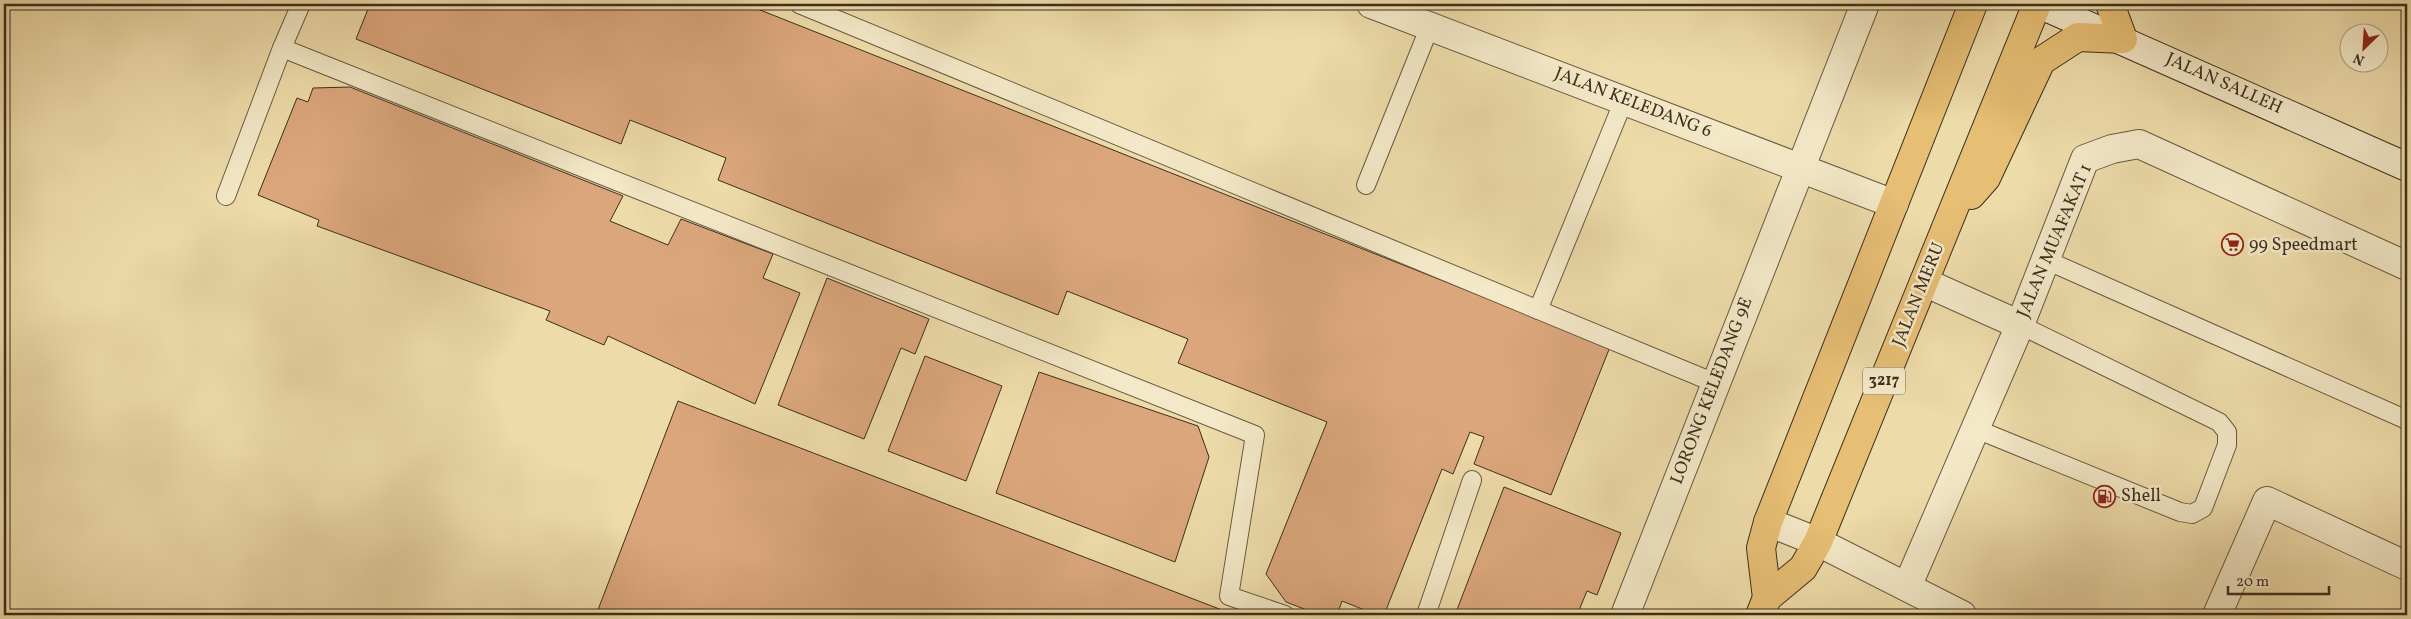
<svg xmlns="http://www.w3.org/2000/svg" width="2411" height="619" font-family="Vollkorn,serif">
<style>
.building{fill:#dba67c;stroke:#3c2f1e}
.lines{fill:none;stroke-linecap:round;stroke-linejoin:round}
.lane-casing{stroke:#685a41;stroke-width:20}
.street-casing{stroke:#685a41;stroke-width:30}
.secondary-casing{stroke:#3c2f1e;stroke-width:30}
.primary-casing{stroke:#3c2f1e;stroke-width:30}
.lane{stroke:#f3e8c7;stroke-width:18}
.street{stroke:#f3e8c7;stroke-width:28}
.secondary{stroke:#f3e8c7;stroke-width:28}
.primary{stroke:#e6be74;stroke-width:28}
.labels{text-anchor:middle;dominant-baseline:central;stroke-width:5;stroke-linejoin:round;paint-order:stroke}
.shield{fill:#f3e8c7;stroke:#736651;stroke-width:1}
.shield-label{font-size:16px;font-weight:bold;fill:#3c2f1e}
.street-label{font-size:18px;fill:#3c2f1e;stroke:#f3e8c7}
.poi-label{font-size:18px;fill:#3c2f1e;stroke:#f3e8c7;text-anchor:start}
</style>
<rect width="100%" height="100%" fill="#eddba9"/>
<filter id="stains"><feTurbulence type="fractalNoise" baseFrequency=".004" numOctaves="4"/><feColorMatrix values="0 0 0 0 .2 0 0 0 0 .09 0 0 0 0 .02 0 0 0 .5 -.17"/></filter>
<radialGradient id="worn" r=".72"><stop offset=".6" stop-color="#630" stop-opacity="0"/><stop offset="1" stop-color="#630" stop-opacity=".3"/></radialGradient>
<g class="building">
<path d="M370,4H745L1610,347L1551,495L1474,464L1484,437L1470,432L1453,474L1442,469L1384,615H1377L1342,601L1337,615H1320L1286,602L1266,574L1327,422L1178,363L1188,339L1067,291L1058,315L718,180L726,158L630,120L621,144L356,39Z"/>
<path d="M350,87L623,196L610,221L668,245L681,219L773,254L763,278L800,293L755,404L608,336L604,345L546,320L550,311L317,226L319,220L258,195L297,98L308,102L313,88Z"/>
<path d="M827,278L929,319L915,354L901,348L864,439L778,405Z"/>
<path d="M925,356L1002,386L966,481L888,451Z"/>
<path d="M1039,372L1198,426L1209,457L1175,562L996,493Z"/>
<path d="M678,401L1235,615H596Z"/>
<path d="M1504,487L1621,533L1597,595L1587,591L1577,615H1455Z"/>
</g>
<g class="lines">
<defs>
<g id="lane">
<path d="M301,4L282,48L1255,435L1229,596L1285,615"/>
<path d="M799,4L1715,383"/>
<path d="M1366,185L1430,26"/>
<path d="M226,196L282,48"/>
<path d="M2046,260L2407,420"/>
<path d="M1538,310L1624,100"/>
<path d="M1976,429L2180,512L2192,514L2203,508L2227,445V432L2219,422L2020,325"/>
<path d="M1426,615L1472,480"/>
</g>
<g id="street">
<path d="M1371,4L1894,204"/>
<path d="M1924,282L2020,325"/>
<path d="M1768,522L1818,542L1962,615"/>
<path d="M1907,587L2020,325L2085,159L2112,149L2139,144L2407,266"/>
<path d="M1625,615L1865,4"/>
<path d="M2217,615L2267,501L2407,566"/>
</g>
<path id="secondary" d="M2039,4L2407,167"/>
<g id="primary">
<path d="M1971,195L1986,178L2041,61L2078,37L2123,39L2110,4"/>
<path d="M1767,598L1761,548L1768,522L1973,4"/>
<path d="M1760,615L1767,598L1803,568L1818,542L2037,4"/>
</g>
</defs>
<use href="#lane" class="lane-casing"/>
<use href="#street" class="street-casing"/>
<use href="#secondary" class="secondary-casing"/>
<use href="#primary" class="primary-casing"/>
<use href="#lane" class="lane"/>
<use href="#street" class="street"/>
<use href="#secondary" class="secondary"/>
<use href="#primary" class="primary"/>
</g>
<defs>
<symbol id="supermarket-ring" viewBox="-11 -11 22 22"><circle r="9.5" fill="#f3e8c7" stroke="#8f2418" stroke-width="1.5"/><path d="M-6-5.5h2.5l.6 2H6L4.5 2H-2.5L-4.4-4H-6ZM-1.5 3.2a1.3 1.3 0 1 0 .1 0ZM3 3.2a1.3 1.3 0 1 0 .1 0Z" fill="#8f2418"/></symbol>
<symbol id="fuel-ring" viewBox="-11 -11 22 22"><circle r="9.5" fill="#f3e8c7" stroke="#8f2418" stroke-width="1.5"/><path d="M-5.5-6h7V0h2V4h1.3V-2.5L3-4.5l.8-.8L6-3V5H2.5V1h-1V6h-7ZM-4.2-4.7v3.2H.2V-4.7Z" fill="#8f2418"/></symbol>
</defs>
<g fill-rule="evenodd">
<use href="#supermarket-ring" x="2220" y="232" width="25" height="25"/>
<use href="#fuel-ring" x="2092" y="484" width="25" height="25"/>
</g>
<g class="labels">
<rect class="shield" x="1863" y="367.5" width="42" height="27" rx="4"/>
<g class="shield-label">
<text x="1884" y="381">3217</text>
</g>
<g class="street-label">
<text transform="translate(2224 84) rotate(24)">JALAN SALLEH</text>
<text transform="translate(1633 103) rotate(21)">JALAN KELEDANG 6</text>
<text transform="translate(2055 241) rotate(-67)">JALAN MUAFAKAT 1</text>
<text transform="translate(1919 295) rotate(-68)">JALAN MERU</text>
<text transform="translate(1712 391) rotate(-69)">LORONG KELEDANG 9E</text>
</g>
<g class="poi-label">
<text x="2249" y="245">99 Speedmart</text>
<text x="2121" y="496">Shell</text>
</g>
</g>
<rect width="2411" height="619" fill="none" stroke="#eddba9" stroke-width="20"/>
<rect x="5" y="5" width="2401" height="609" fill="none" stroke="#3c2f1e" stroke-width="2.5"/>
<rect x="10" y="10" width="2391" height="599" fill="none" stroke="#3c2f1e"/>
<g transform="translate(2364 48) rotate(205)"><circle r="24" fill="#f3e8c7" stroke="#aa9e83"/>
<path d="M0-4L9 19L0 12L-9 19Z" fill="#8f2418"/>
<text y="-8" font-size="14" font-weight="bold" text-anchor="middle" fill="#3c2f1e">N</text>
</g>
<path d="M2228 586v8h101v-8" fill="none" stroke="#3c2f1e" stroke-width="2.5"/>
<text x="2236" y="586" font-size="15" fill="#3c2f1e" stroke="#f3e8c7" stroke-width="4" paint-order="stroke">20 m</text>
<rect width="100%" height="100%" filter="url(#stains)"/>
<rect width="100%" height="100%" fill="url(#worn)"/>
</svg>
